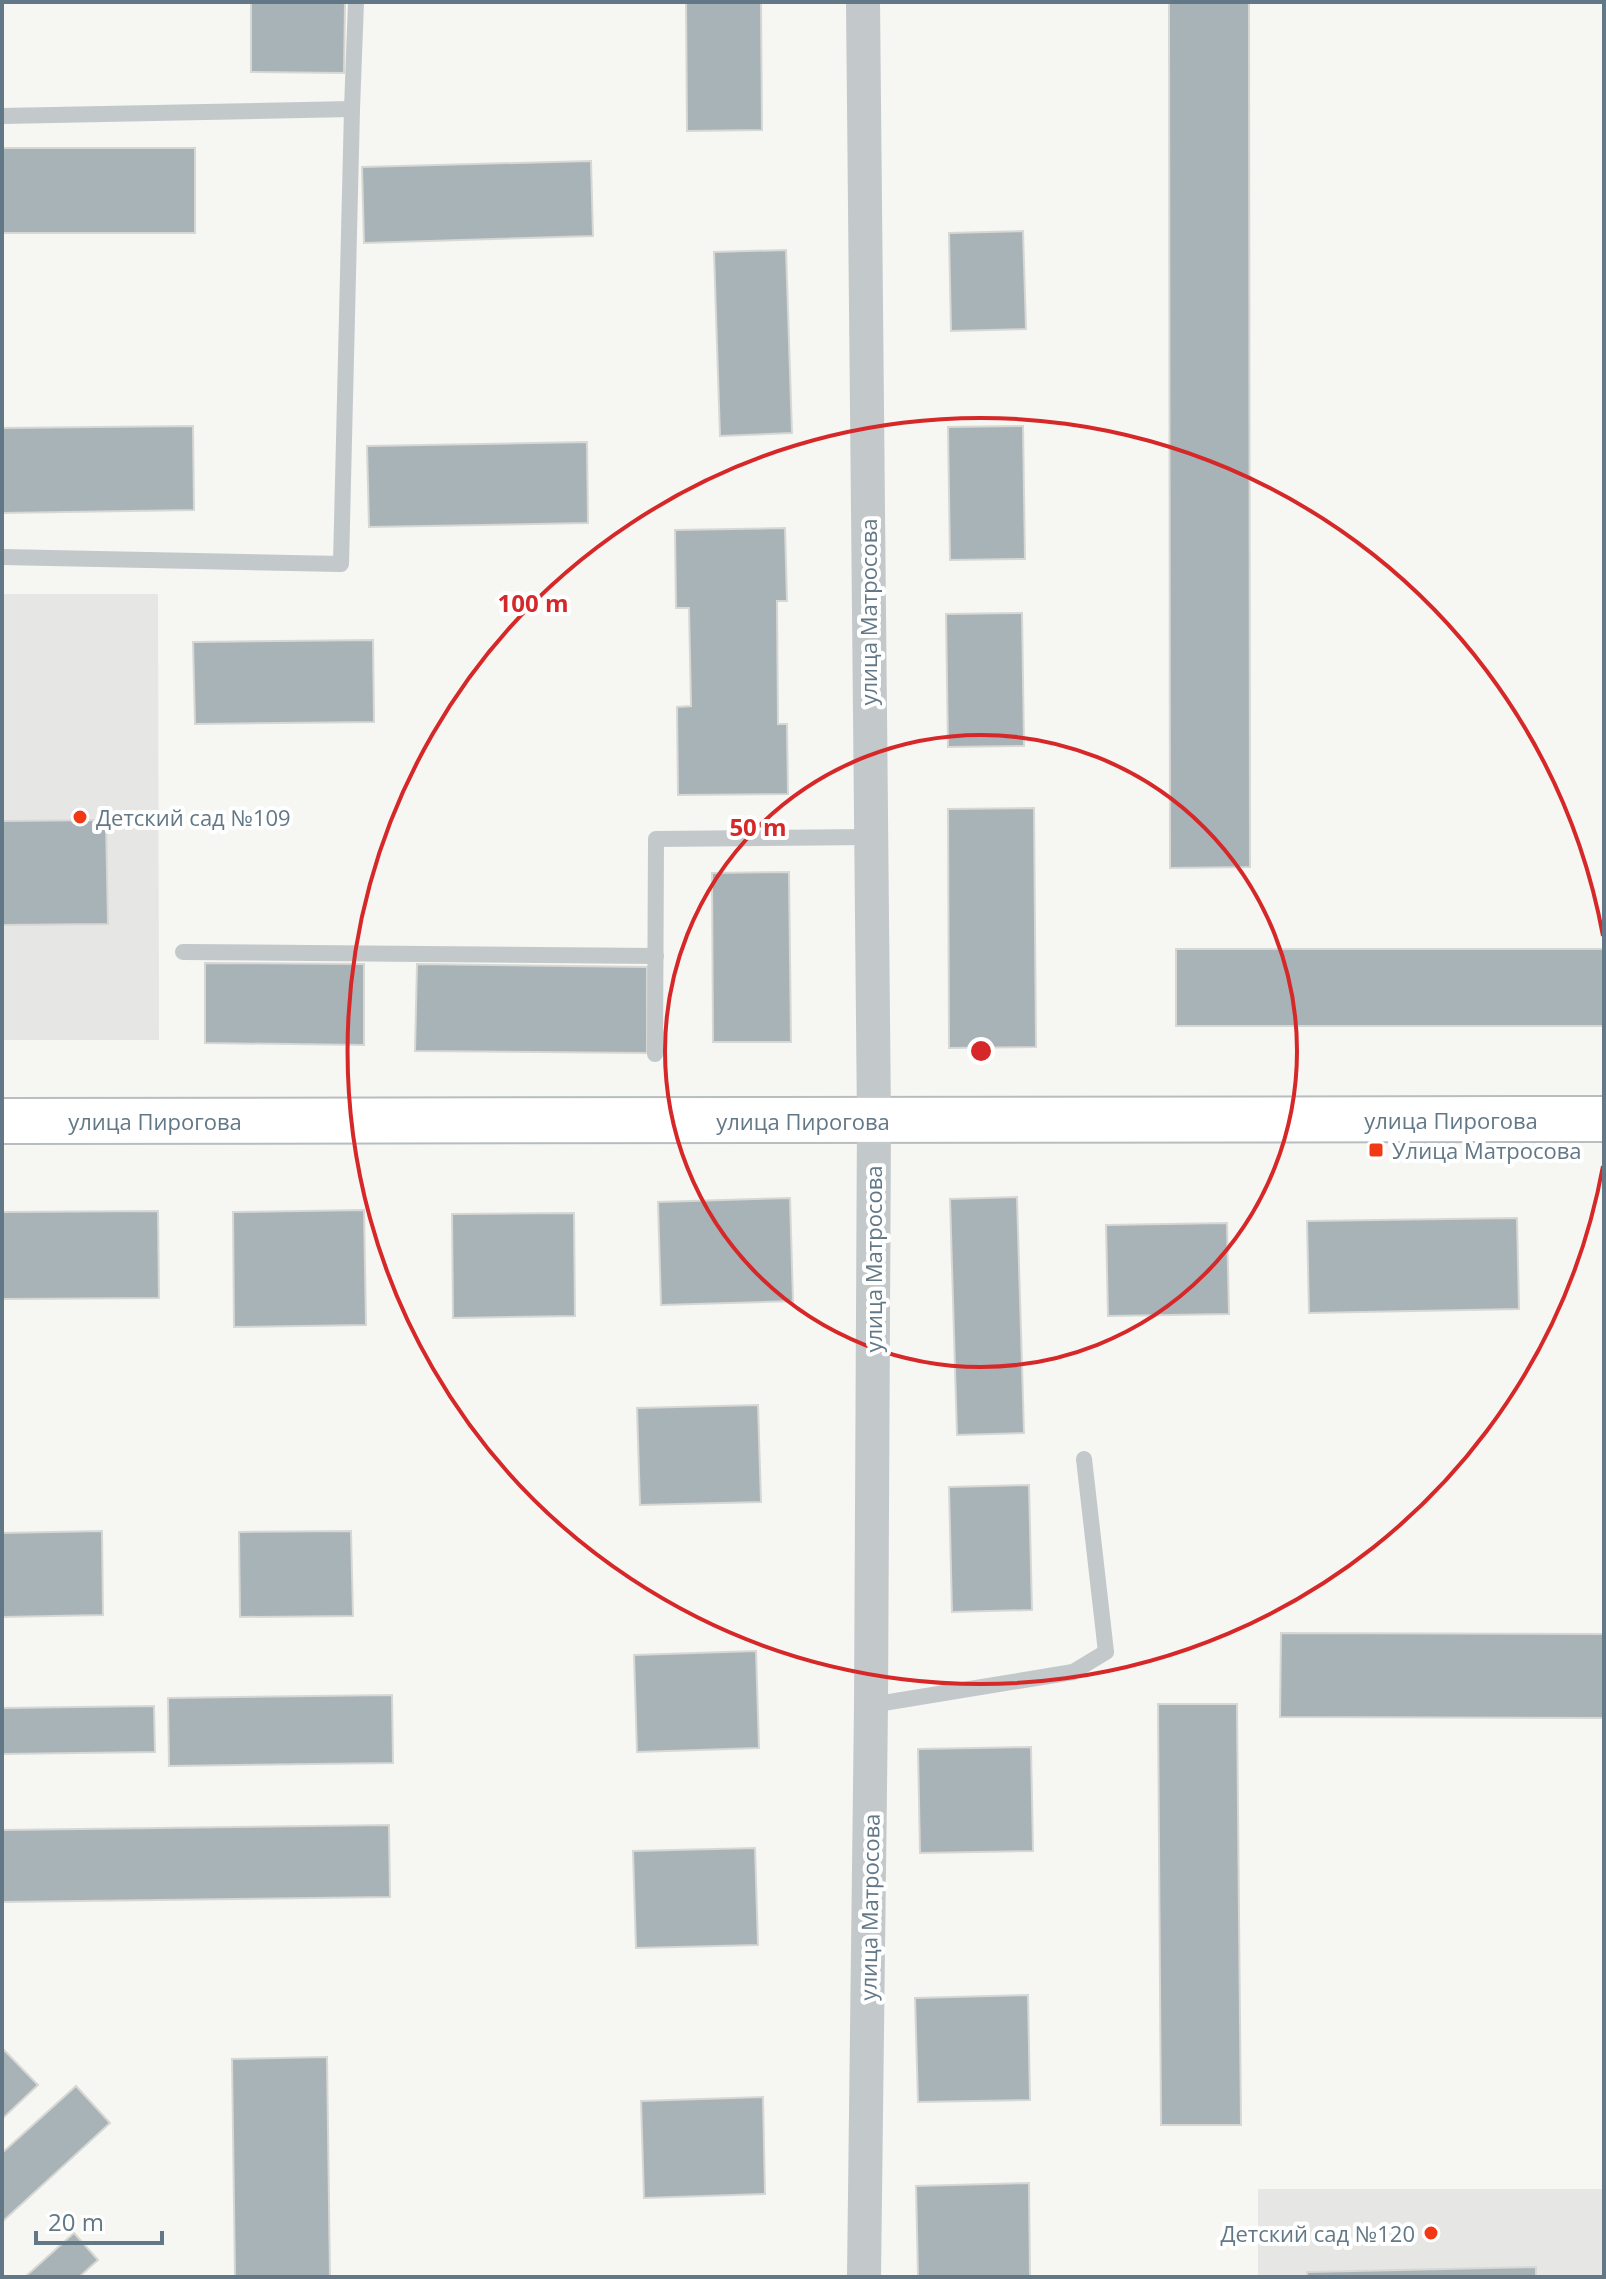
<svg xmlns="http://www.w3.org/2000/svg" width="1606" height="2279" font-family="'Open Sans',sans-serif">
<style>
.built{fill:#e6e7e5}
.building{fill:#a8b3b8;stroke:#d7d7d4;stroke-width:2}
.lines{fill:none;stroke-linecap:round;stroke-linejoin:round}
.secondary-casing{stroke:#b7bdc1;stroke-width:48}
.lane{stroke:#c3c8cb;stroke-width:16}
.street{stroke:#c3c8cb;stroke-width:34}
.secondary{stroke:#fff;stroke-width:44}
.ring{fill:none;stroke:#d62828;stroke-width:4}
.poi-dot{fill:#f23915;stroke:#fff;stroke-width:3}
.labels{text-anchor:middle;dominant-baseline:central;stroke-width:8;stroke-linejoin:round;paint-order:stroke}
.street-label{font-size:22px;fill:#627886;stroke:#fff}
.poi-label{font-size:22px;fill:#627886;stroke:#fff;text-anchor:start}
.centre{fill:#d62828;stroke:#fff;stroke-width:4}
.ring-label{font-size:24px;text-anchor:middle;font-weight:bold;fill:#d62828;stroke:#fff;stroke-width:8;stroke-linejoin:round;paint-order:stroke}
</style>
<rect width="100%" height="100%" fill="#f6f6f2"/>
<g class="built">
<path d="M2,594H158L159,1040H2Z"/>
<rect x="1258" y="2189" width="346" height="88"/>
</g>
<g class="building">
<path d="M251,2H345L344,73L251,72Z"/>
<path d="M686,2H761L762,130L687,131Z"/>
<path d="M1169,2H1249L1250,867L1170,868Z"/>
<rect x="2" y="148" width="193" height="85"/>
<path d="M591,161L593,236L364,243L362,167Z"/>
<path d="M1023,231L1026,329L951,331L949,233Z"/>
<path d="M786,250L792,433L720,436L714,252Z"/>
<path d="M193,426L194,510L2,513V428Z"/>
<path d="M1023,426L1025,559L950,560L948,427Z"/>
<path d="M587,442L588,523L369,527L367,446Z"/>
<path d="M785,528L787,601H777L778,724H787L788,794L678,795L677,707L691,706L689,608H676L675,530Z"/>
<path d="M1022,613L1024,746L948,747L946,614Z"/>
<path d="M373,640L374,722L195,724L193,642Z"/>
<path d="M1034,808L1036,1047L949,1048L948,809Z"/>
<path d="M106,820L108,924L2,925V821Z"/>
<path d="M789,872L791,1042H713L712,873Z"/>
<rect x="1176" y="949" width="428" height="77"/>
<path d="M205,963L364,964V1045L205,1043Z"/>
<path d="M417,964L647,967V1053L415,1051Z"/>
<path d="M1017,1197L1024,1433L957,1435L950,1199Z"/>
<path d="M790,1198L793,1301L661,1305L658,1202Z"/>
<path d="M364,1210L366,1325L234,1327L233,1212Z"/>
<path d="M158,1211L159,1298L2,1299V1212Z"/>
<path d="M574,1213L575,1316L453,1318L452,1214Z"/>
<path d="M1517,1218L1519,1309L1309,1313L1307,1221Z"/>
<path d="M1227,1223L1229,1314L1108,1316L1106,1225Z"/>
<path d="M758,1405L761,1502L640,1505L637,1408Z"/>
<path d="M1029,1485L1032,1610L952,1612L949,1487Z"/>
<path d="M102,1531L103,1615L2,1617V1533Z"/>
<path d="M351,1531L353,1616L240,1617L239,1532Z"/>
<path d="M1281,1633L1604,1634V1718L1280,1717Z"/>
<path d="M756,1651L759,1748L637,1752L634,1655Z"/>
<path d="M392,1695L393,1763L169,1766L168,1698Z"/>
<path d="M1158,1704H1237L1241,2125H1161Z"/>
<path d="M154,1706L155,1752L2,1754V1708Z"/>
<path d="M1031,1747L1033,1851L920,1853L918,1749Z"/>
<path d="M389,1825L390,1897L2,1902V1830Z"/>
<path d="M755,1848L758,1945L636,1948L633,1851Z"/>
<path d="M1028,1995L1030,2100L918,2102L915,1998Z"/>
<path d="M2,2048L38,2085L2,2119Z"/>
<path d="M327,2057L330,2277H235L232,2059Z"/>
<path d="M76,2086L110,2123L2,2222V2153Z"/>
<path d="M763,2097L765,2194L644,2198L641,2101Z"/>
<path d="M1029,2183L1030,2277H918L916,2186Z"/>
<path d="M74,2233L98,2260L79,2277H25Z"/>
<path d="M1536,2267V2277H1307V2272Z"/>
</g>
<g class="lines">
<defs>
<path id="secondary" d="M2,1121L1604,1119"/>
</defs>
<use href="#secondary" class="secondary-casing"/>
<g class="lane">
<path d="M2,116L352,109"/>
<path d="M2,557L341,564L352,109L356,2"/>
<path d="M183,952L656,956"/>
<path d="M655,1054L656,839L870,837"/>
<path d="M871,1705L1073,1672L1106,1652L1084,1459"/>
</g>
<path class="street" d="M863,2L874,1121L871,1705L864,2277"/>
<use href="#secondary" class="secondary"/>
</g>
<g class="ring">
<circle cx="981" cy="1051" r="316"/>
<path d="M1603 1166A633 633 0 1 1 1603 936"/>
</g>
<g class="poi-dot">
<circle cx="80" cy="817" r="8"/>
<rect x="1368" y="1142" width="16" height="16" rx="4"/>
<circle cx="1431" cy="2233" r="8"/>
</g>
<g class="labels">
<g class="street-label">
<text transform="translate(868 612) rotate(-90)">улица Матросова</text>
<text x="1451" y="1120">улица Пирогова</text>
<text x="155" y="1121">улица Пирогова</text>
<text x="803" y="1121">улица Пирогова</text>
<text transform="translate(873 1259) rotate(-90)">улица Матросова</text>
<text transform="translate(869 1907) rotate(-89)">улица Матросова</text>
</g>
<g class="poi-label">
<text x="96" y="817">Детский сад №109</text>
<text x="1392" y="1150">Улица Матросова</text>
<text x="1415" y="2233" text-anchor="end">Детский сад №120</text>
</g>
</g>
<circle cx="981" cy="1051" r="12" class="centre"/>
<g class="ring-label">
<text x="533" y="612">100 m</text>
<text x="758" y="836">50 m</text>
</g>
<rect width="1606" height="2279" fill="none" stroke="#627886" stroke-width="8"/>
<path d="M36 2231v12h126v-12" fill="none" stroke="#627886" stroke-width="4"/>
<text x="48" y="2231" font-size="24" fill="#627886" stroke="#ffffff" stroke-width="6" paint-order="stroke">20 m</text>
</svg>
